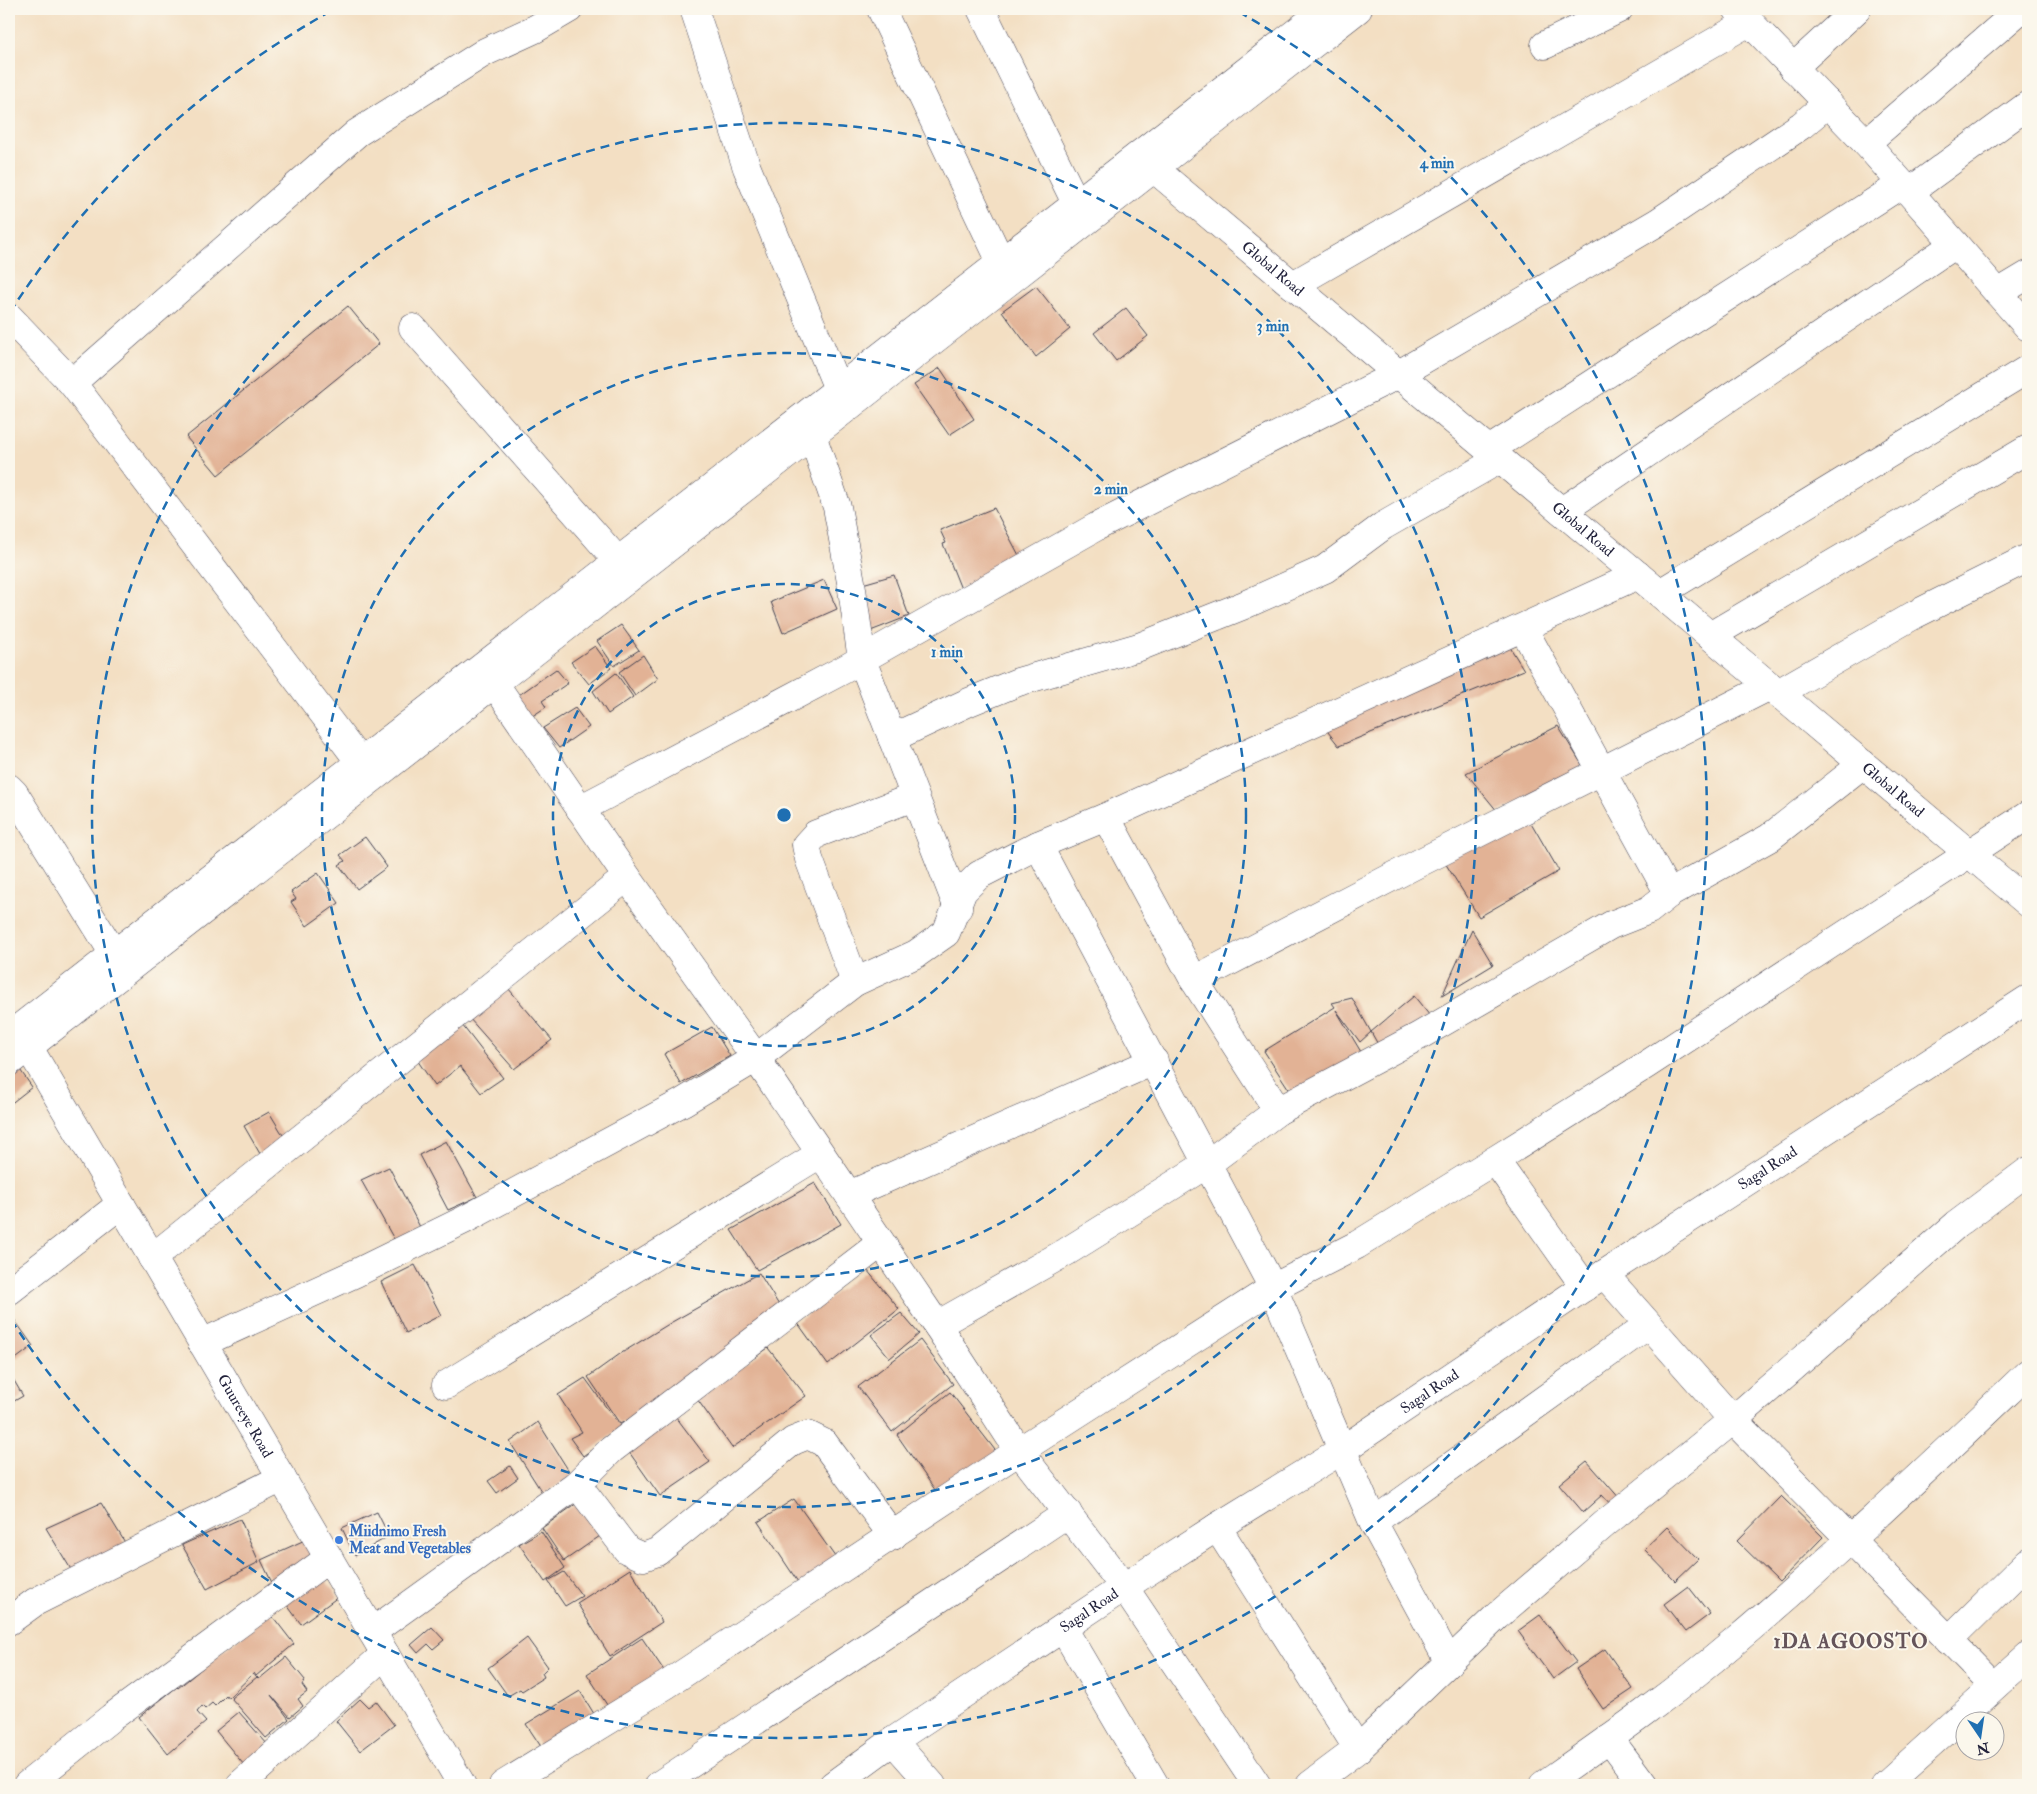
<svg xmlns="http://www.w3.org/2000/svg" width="2037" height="1794" font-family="'IM FELL Double Pica',serif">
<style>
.building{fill:#e2b295}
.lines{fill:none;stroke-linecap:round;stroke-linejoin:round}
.minor-casing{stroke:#413e4f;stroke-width:29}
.minor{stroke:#fff;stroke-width:28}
.ring{fill:none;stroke:#1f6fb2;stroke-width:2.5;stroke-dasharray:9 6}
.shop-dot{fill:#3f7fe0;stroke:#fbf7ec;stroke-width:2}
.labels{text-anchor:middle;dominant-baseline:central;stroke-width:4;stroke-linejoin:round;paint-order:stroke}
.street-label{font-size:15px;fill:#22223b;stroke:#fbf7ec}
.shop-label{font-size:15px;font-weight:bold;fill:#366cbe;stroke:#fbf7ec;text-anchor:start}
.district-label{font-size:20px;font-weight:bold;letter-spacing:1px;fill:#65545a;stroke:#fbf7ec}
.centre{fill:#1f6fb2;stroke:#fbf7ec;stroke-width:2.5}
.ring-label{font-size:15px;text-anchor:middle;font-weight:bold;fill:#1f6fb2;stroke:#fbf7ec;stroke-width:4;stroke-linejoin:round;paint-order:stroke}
</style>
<rect width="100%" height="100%" fill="#fbf7ec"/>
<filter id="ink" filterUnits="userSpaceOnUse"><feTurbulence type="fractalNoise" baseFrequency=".02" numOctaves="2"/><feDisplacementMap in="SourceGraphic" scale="10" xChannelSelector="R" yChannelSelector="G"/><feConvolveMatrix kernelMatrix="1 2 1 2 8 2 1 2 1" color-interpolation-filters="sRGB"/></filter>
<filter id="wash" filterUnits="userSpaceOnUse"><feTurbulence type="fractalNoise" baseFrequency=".0096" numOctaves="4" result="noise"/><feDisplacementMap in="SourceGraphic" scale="20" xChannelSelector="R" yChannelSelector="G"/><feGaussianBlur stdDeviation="1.12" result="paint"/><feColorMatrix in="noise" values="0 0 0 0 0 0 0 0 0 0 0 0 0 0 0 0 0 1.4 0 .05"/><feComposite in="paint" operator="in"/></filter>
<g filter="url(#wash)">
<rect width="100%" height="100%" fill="#f3dfc3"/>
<g id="blocks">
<g class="building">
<path d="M1036,286L1070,329L1036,357L1002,311Z"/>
<path d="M348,306L379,344L218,475L186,437Z"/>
<path d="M1126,308L1148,336L1116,361L1094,333Z"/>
<path d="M940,368L974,419L949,435L914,385Z"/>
<path d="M994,508L1022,561L961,589L943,544L946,543L940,530Z"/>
<path d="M894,575L909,616L868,632L859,585Z"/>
<path d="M824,580L837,609L783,633L771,602Z"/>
<path d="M621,625L639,650L614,666L597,641Z"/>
<path d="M1508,644L1524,670L1339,746L1324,727Z"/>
<path d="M595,646L611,668L589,684L571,662Z"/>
<path d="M643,655L658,679L635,696L619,672Z"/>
<path d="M556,669L568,683L542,701L546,707L531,717L516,697Z"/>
<path d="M616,673L633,697L608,714L593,691Z"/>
<path d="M575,708L589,727L559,748L543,728Z"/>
<path d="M1558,726L1584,768L1498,812L1466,773Z"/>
<path d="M1526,814L1559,871L1479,917L1442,858Z"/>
<path d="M365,837L387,867L357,889L339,865L345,861L340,855Z"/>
<path d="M318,873L339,903L307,926L291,902L296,899L291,892Z"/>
<path d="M1472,930L1493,965L1442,996L1463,949Z"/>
<path d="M508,988L552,1040L514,1069L469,1018Z"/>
<path d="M1414,996L1430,1016L1380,1048L1371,1032Z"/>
<path d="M1352,998L1371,1032L1360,1042L1336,1010L1364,1057L1292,1094L1264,1051L1335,1007L1332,1003Z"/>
<path d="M462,1025L503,1078L481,1093L460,1066L435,1086L415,1057Z"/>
<path d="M712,1027L730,1056L681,1084L664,1054Z"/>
<path d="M16,1064L32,1087L9,1105V1069Z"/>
<path d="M269,1112L289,1145L263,1159L244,1126Z"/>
<path d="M446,1141L477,1197L448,1210L419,1155Z"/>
<path d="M389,1167L421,1229L395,1241L361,1180Z"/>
<path d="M815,1183L841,1224L757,1270L731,1230Z"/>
<path d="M415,1265L441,1315L406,1333L381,1282Z"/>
<path d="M867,1270L899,1309L828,1365L797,1322Z"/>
<path d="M759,1273L782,1310L656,1404L620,1424L588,1377L620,1354L672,1322Z"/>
<path d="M9,1312L33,1346L9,1364Z"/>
<path d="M901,1313L919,1334L890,1358L871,1335Z"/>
<path d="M920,1340L953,1384L892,1432L858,1387Z"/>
<path d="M768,1348L806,1396L732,1448L697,1399Z"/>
<path d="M9,1372L23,1396L9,1404Z"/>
<path d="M585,1378L621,1428L583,1456L570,1438L582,1432L558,1395Z"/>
<path d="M950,1392L1002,1459L940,1497L897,1435Z"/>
<path d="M673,1413L710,1462L660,1496L629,1452L651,1437L648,1432Z"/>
<path d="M538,1422L572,1476L543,1494L510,1442Z"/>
<path d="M1587,1461L1621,1500L1613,1507L1602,1495L1583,1512L1559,1484Z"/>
<path d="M510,1466L518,1478L497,1493L488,1481Z"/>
<path d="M1781,1496L1823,1537L1779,1582L1737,1541Z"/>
<path d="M794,1499L838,1561L800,1585L758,1522Z"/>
<path d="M101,1503L129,1549L75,1576L46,1528Z"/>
<path d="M577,1503L600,1536L564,1561L542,1528Z"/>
<path d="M377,1512L389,1536L355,1556L342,1528Z"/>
<path d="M240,1519L259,1562L207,1589L182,1545Z"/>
<path d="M1667,1527L1698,1559L1675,1581L1644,1549Z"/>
<path d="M541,1531L565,1568L545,1582L519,1544Z"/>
<path d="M307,1539L319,1560L275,1589L261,1560Z"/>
<path d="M630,1569L662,1622L610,1656L577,1603Z"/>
<path d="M564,1572L582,1596L565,1606L548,1581Z"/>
<path d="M321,1574L338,1597L301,1624L284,1601Z"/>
<path d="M1688,1586L1710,1614L1686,1632L1664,1604Z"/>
<path d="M270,1613L294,1644L256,1676L254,1673L228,1698L226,1695L215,1706L212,1703L205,1709L202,1706L197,1712L206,1722L168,1754L139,1717L177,1687L178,1688Z"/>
<path d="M1540,1615L1576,1662L1553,1679L1518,1631Z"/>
<path d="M432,1627L444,1640L433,1649L428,1644L418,1653L411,1645Z"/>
<path d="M527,1638L548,1667L542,1673L544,1677L522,1691L520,1689L508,1696L488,1668Z"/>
<path d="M642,1638L665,1672L609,1708L587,1674Z"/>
<path d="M1605,1649L1633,1689L1603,1709L1576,1669Z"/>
<path d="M286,1657L305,1680L302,1685L307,1692L298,1699L303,1706L290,1717L271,1695L289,1719L266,1738L231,1698L257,1677L259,1679Z"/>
<path d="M580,1691L599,1722L546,1754L526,1724Z"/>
<path d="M360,1699L368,1707L376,1701L394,1725L360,1751L336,1721Z"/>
<path d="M239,1712L268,1745L244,1765L216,1731Z"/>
</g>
</g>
</g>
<g filter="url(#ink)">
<use href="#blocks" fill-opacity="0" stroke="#413e4f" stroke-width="1"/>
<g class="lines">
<defs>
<g id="minor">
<path d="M694,9L747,168L838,389"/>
<path d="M881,9L1001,262"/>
<path d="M981,9L1076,203"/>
<path d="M1737,9L1866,143L2028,327"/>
<path d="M1545,45L1619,9"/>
<path d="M1793,68L1857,9"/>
<path d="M1866,143L2021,9"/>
<path id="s1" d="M1139,156L2028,903"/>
<path d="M1909,192L2028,105"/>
<path d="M1293,285L1749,22"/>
<path d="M1998,293L2028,275"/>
<path d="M9,317L72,383L360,762"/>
<path d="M413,328L618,561"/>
<path d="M72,383L357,133L485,52L535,29L569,9"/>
<path d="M812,435L837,507L851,582L862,660L958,908"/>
<path d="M1489,450L1902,184"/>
<path d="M1562,511L1955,244"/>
<path d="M1660,593L2028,369"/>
<path d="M1523,628L1669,894"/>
<path d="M1710,636L2028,449"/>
<path d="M488,667L494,683L627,877L756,1058L937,1325L1019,1451L1124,1587L1257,1785"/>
<path d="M1778,693L1914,615L2028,558"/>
<path d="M892,738L969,702L1018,682L1139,647L1242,606L1325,569L1383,526L1500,459"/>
<path d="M9,788L14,793L114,954"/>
<path d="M580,809L843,670L1096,527L1399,374L1658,222L1802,125L1828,103"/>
<path d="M1106,817L1194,980L1278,1111"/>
<path d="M1038,845L1273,1288L1373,1522L1449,1662"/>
<path d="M1194,980L1417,864L1770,686"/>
<path d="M855,982L809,859L806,845L816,834L914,797"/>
<path d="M9,1036L1326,9"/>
<path id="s2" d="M28,1046L462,1785"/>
<path d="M9,1062L1358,9"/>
<path d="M1495,1160L1585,1287"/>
<path d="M849,1195L1154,1061"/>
<path d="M152,1258L627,877"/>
<path d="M1604,1274L1733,1420L1994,1686"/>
<path d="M9,1291L121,1204"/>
<path d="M937,1325L1066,1252L1207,1164L1278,1111L1419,1036L1611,925L1649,910L1669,894L1769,838L1863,764"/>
<path d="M202,1343L356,1273L464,1220L683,1102L756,1058L855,982L916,954L946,933L963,891L979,875L1038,845L1106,817L1638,575"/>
<path d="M446,1385L820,1154"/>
<path d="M577,1484L627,1550L643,1557L657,1552L793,1441L808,1435L824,1443L893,1536"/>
<path d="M1373,1522L1648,1325"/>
<path d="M1217,1527L1358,1749"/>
<path d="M9,1621L35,1602L282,1478"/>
<path d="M1063,1628L1155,1785"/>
<path d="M372,1632L577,1484L611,1450L881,1243"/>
<path d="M1948,1641L2028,1562"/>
<path d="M1609,1738L1644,1785"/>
<path d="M893,1741L932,1785"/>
<path d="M27,1785L112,1717L329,1558"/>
<path d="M240,1785L385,1654"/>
<path d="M503,1785L666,1685L1019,1451L1273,1288L1357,1245L1495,1160L1646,1065L2028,815"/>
<path d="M659,1785L1068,1513"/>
<path id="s3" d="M833,1785L893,1741L1124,1587L1217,1527L1342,1450L1604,1274L2028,999"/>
<path d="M1310,1785L1358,1749L1497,1616L1607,1522L1733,1420L1956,1225L2028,1171"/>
<path d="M1543,1785C1607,1740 1673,1694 1733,1643C1835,1557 1931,1465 2028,1373"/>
<path d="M1885,1785L2028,1656"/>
</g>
</defs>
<use href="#minor" class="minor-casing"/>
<use href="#minor" class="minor"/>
</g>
</g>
<g class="ring">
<circle cx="784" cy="815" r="231"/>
<circle cx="784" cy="815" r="462"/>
<circle cx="784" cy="815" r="692"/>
<path d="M10 312A923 923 0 0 1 329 12M1239 12A923 923 0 1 1 10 1318"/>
</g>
<circle class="shop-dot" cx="339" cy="1540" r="5"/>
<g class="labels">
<g class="street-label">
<text stroke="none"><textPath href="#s1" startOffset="175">Global Road</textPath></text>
<text stroke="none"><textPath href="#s1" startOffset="580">Global Road</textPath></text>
<text stroke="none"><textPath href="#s1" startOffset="985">Global Road</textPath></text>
<text stroke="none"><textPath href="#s3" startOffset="1120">Sagal Road</textPath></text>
<text stroke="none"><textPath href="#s3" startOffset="715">Sagal Road</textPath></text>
<text stroke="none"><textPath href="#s2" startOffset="429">Guureeye Road</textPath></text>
<text stroke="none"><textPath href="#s3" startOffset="310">Sagal Road</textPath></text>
</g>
<g class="shop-label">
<text x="349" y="1531">Miidnimo Fresh<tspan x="349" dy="17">Meat and Vegetables</tspan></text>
</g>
<g class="district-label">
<text x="1851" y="1641">1DA AGOOSTO</text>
</g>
</g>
<circle cx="784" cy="815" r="8" class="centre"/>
<g class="ring-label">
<text x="1437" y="168">4 min</text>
<text x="1273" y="331">3 min</text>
<text x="1111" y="494">2 min</text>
<text x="947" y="657">1 min</text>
</g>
<rect width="2037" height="1794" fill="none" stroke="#fbf7ec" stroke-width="30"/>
<g transform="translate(1980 1736) rotate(167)"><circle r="24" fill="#fbf7ec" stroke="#a4a2a5"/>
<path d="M0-4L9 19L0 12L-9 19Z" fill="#1f6fb2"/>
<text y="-8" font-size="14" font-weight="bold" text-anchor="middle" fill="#22223b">N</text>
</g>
</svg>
